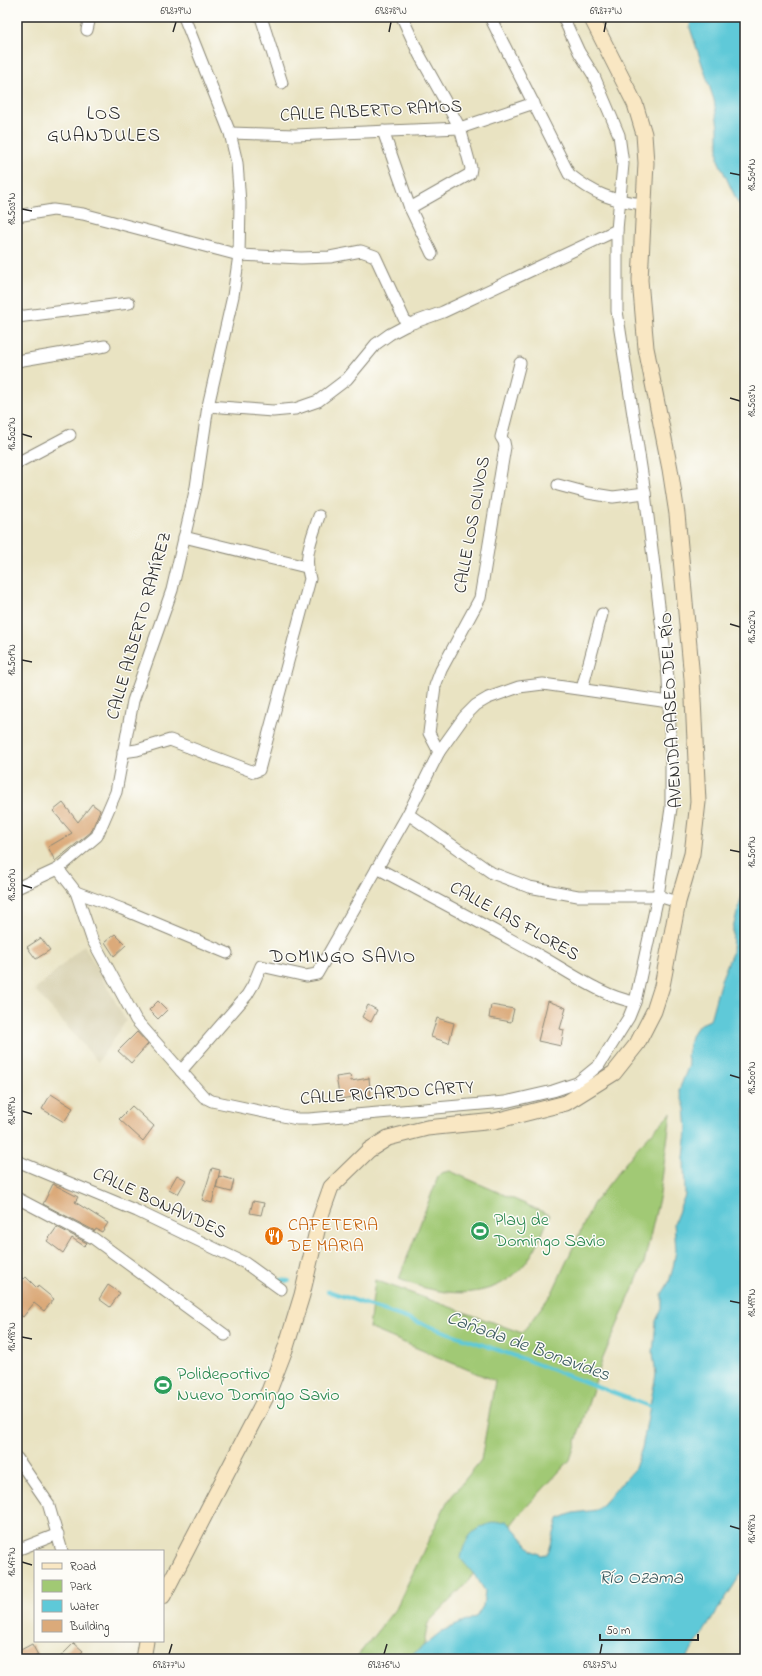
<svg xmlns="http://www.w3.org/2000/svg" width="762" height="1676" font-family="'Indie Flower',sans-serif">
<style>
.built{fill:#d8d1b1}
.green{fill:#a1c974;stroke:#667a50}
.water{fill:#5ec9d8;stroke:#447a82}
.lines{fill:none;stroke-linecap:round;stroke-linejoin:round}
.stream{stroke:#5ec9d8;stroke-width:4}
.building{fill:#dbaa7a}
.street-casing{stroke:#8a8776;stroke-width:13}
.secondary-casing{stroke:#8a8776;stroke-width:17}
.street{stroke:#fff;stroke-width:11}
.secondary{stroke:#f9e7c3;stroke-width:15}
.ticks{fill:none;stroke:#2b2b2b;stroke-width:1.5}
.labels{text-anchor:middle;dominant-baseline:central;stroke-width:3;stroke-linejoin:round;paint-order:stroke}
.street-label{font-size:18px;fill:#2b2b2b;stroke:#fdfcf7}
.leisure-label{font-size:18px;fill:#27864d;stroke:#fdfcf7;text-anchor:start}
.food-label{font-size:18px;fill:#c56008;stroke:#fdfcf7;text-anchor:start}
.neighbourhood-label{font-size:19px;letter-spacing:1px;fill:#2b2b2b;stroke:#fdfcf7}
.water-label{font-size:19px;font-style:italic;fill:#3a5a5f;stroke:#fdfcf7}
.neatline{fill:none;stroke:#2b2b2b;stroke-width:1.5}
.ticks-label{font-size:10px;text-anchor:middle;fill:#2b2b2b}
</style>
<rect width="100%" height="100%" fill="#fdfcf7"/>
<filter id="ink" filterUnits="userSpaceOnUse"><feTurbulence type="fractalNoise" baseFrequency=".025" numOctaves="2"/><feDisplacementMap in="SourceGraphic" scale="8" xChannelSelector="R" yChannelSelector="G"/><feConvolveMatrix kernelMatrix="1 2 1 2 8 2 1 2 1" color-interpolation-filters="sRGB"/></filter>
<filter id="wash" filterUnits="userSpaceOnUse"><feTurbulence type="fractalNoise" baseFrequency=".012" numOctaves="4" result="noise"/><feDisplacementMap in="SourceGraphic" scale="16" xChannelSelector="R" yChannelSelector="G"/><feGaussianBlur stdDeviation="0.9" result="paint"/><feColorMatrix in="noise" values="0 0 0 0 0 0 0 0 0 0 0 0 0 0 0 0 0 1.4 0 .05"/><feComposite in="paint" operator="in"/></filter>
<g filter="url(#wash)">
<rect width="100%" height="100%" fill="#e9e3c2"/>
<path class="built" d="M84,945L126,1021L98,1062L35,990Z"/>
<g class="green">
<path d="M671,1113L660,1194L644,1263L603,1358L570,1460L518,1516L462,1588L428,1623L421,1659H355L396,1608L447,1502L481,1460L495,1381L369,1328L375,1280L522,1333L552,1293L593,1204L639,1146Z"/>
<path d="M450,1171L550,1215C543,1231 538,1247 527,1261C496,1303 441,1297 399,1279L438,1177L441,1173Z"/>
</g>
<g class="water">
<path d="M691,17H745V210L738,203L718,160V127L714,100L690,28Z"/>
<path d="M745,885V1568L686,1659H407L442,1631L476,1617L483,1606L485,1591L477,1578L461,1559C465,1531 481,1523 507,1521L533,1551L541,1555L547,1554L550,1548L558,1519L573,1513L597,1510L635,1468L642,1448L656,1374L653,1353L656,1321L662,1308V1294L669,1282L673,1268L676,1250L674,1223L685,1195L684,1158L687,1130L685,1108L679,1090L689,1065L687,1055L691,1036L699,1025L710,1020L721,980L732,953L733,928Z"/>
</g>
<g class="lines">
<g class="stream">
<path d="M281,1280L289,1281"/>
<path d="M328,1291L521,1358L654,1408"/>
</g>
</g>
<g id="blocks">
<g class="building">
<path d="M63,803L78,822L92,804L100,810L91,832L55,861L48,847L72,833L53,811Z"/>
<path d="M115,934L126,945L114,956L105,942Z"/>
<path d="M41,938L50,950L36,959L27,947Z"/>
<path d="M158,1001L167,1010L158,1019L149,1010Z"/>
<path d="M548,1001L566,1008L560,1029L564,1030L561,1046L538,1041Z"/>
<path d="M368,1005L377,1010L371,1022L362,1017Z"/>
<path d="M491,1005L514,1009L511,1022L489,1018Z"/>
<path d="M437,1018L454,1023L449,1043L431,1037Z"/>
<path d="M137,1032L148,1044L131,1063L118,1051Z"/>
<path d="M350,1075L351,1081L369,1078L371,1098L359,1100V1096L340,1099L336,1077Z"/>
<path d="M51,1094L73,1108L64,1122L42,1109Z"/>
<path d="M132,1106L154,1126L143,1141L119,1119Z"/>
<path d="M212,1168L220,1170L212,1203L202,1200Z"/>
<path d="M177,1175L186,1180L178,1194L169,1189Z"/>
<path d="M219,1176L234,1180L231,1192L216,1188Z"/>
<path d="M53,1184L78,1197L75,1202L108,1223L102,1232L96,1229L95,1231L43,1204Z"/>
<path d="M253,1201L264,1203L261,1215L250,1213Z"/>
<path d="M57,1227L87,1243L84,1246L72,1238L63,1253L47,1241Z"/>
<path d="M17,1273L23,1279L26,1277L37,1288L38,1286L54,1299L44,1311L34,1303L23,1317L17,1312Z"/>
<path d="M108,1285L120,1293L110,1307L99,1299Z"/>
<path d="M74,1643L83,1651L75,1659H58Z"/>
<path d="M32,1644L38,1655L31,1659H21L17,1652Z"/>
</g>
</g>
</g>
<g filter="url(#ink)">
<use href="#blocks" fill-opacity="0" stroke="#8a8776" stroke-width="1"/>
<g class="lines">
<defs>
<g id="street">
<path d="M261,17L282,83"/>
<path d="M402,17L419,54L460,128L471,168L470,174L410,208"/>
<path d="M490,17L569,174C594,194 612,201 644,204"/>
<path d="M87,30L90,17"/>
<path d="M383,131L410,208L432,254"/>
<path d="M230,133L295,135L460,128L534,103"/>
<path d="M17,216L53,210L83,214L239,255L301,258L330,257L361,251L375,256L407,325"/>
<path d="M17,317L129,303"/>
<path d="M17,361L105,346"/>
<path d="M208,406L273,411L295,409L318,401L347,379L376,344L390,334L407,325L443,312L617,230"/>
<path d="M17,463L70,435"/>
<path d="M558,485L588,493L613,497L645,493"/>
<path d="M184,537L306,567"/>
<path d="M582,689L602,614"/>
<path d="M123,752L137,750L170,740L254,772L259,770L310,579C303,556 312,538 319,516"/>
<path d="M439,752L429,733L435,686L441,670L480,598L505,447L504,442L501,437L520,363"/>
<path d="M408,814L492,873L529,887L578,896H658L678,902"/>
<path d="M377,868C430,896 483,924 535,953C565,969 602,997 635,1002"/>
<path d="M58,869L76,892L92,939L136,1020L204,1097L212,1101L297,1119H309L505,1102L553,1091L577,1083L599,1065L629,1017L635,1002L658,896L671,808V755L668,678L645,493L617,311V230L623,164L619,135L594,76L579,52L563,17"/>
<path d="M17,888L58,869L97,836L116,792L133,701L172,590L196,487L208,406L233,296L239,255L240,203L237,163L230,133L184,17"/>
<path d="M76,892L122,909L227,953"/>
<path d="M181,1071L247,995L253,985L261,966L306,976L317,974L408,814L439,752L464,717L476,705L488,698L519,687L543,684L669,702"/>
<path d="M17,1161L137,1211L245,1263L281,1289"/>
<path d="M17,1198L93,1238L225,1335"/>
<path d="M17,1458L48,1503L62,1551"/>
<path d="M17,1550L58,1534"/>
</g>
<g id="secondary">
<path d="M163,1596L269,1391L286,1347L302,1295L320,1218L331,1187L369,1150L388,1138L427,1128L495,1121L566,1103L614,1073L637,1044L654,1011L662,986L678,902L692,854L698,802L692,679L677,514L670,469L646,348L640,280L646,163L644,134L635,104L591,17"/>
<path d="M143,1659L146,1641"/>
</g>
</defs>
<use href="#street" class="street-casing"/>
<use href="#secondary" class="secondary-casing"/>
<use href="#street" class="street"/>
<use href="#secondary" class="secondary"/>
</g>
</g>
<path class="ticks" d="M173,32L176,22M389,32L391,22M604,32L606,22M730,173L740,175M22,209L32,211M730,398L740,401M22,434L32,437M730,624L740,627M22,660L32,662M730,850L740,852M22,885L32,888M730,1075L740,1078M22,1111L32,1114M730,1301L740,1303M22,1337L32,1339M730,1526L740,1529M22,1562L32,1565M169,1654L172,1644M384,1654L387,1644M600,1654L602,1644"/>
<defs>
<symbol id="stadium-disc" viewBox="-11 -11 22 22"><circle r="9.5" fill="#2e9e5b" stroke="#fdfcf7"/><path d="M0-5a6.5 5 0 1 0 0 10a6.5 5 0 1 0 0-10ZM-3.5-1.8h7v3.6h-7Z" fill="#fff"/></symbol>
<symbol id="restaurant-disc" viewBox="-11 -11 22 22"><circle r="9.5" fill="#e8710a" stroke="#fdfcf7"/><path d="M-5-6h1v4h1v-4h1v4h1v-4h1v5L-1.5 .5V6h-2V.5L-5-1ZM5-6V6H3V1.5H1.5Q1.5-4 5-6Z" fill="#fff"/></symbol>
</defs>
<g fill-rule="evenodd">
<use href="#stadium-disc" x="469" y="1220" width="22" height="22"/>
<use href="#restaurant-disc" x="263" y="1225" width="22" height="22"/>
<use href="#stadium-disc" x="152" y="1374" width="22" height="22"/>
</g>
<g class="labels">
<g class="street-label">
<text transform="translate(371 112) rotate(-3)">CALLE ALBERTO RAMOS</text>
<text transform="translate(473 525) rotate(-80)">CALLE LOS OLIVOS</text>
<text transform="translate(140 626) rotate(-74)">CALLE ALBERTO RAMÍREZ</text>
<text transform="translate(672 710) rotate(-93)">AVENIDA PASEO DEL RÍO</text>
<text transform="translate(514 922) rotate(29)">CALLE LAS FLORES</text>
<text transform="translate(387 1094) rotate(-4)">CALLE RICARDO CARTY</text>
<text transform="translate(159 1204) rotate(25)">CALLE BONAVIDES</text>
</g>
<g class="leisure-label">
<text x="494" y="1221">Play de<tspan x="494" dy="21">Domingo Savio</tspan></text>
<text x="177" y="1375">Polideportivo<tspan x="177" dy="21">Nuevo Domingo Savio</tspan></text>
</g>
<g class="food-label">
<text x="288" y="1226">CAFETERIA<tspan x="288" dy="21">DE MARIA</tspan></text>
</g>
<g class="neighbourhood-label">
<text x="104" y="114">LOS<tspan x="104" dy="22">GUANDULES</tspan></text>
<text x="343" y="957">DOMINGO SAVIO</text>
</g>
<g class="water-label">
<text transform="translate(528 1347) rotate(20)">Cañada de Bonavides</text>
<text x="641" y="1578">Río Ozama</text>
</g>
</g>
<rect width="762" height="1676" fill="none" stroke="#fdfcf7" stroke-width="44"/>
<rect x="34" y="1550" width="130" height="92" fill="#fdfcf7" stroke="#a9a8a5"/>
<rect x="42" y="1563" width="20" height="6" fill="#f9e7c3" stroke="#a9a8a5"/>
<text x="70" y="1570" font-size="12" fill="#2b2b2b">Road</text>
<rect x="42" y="1580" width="20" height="12" fill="#a1c974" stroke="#a9a8a5"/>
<text x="70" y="1590" font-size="12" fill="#2b2b2b">Park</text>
<rect x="42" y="1600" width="20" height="12" fill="#5ec9d8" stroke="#a9a8a5"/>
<text x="70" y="1610" font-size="12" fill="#2b2b2b">Water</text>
<rect x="42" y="1620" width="20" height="12" fill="#dbaa7a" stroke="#a9a8a5"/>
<text x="70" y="1630" font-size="12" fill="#2b2b2b">Building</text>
<path d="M600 1634v6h98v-6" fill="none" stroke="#2b2b2b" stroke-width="2"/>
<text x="606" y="1634" font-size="12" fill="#2b2b2b" stroke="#fdfcf7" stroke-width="3" paint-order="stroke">50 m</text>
<rect x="22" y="22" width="718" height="1632" class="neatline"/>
<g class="ticks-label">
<text x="176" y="14">69.879°W</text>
<text x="391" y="14">69.878°W</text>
<text x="606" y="14">69.877°W</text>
<text transform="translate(751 175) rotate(-90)" y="4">18.504°N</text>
<text transform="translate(11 209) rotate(-90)" y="4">18.503°N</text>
<text transform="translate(751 401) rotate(-90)" y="4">18.503°N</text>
<text transform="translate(11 434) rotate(-90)" y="4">18.502°N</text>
<text transform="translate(751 627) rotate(-90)" y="4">18.502°N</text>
<text transform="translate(11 660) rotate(-90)" y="4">18.501°N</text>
<text transform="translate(751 852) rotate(-90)" y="4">18.501°N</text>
<text transform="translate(11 885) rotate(-90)" y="4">18.500°N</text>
<text transform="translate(751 1078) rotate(-90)" y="4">18.500°N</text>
<text transform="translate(11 1111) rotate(-90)" y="4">18.499°N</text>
<text transform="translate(751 1303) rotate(-90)" y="4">18.499°N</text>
<text transform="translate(11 1337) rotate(-90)" y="4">18.498°N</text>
<text transform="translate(751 1529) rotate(-90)" y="4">18.498°N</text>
<text transform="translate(11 1562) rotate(-90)" y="4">18.497°N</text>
<text x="169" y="1668">69.877°W</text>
<text x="384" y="1668">69.876°W</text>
<text x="600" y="1668">69.875°W</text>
</g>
</svg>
